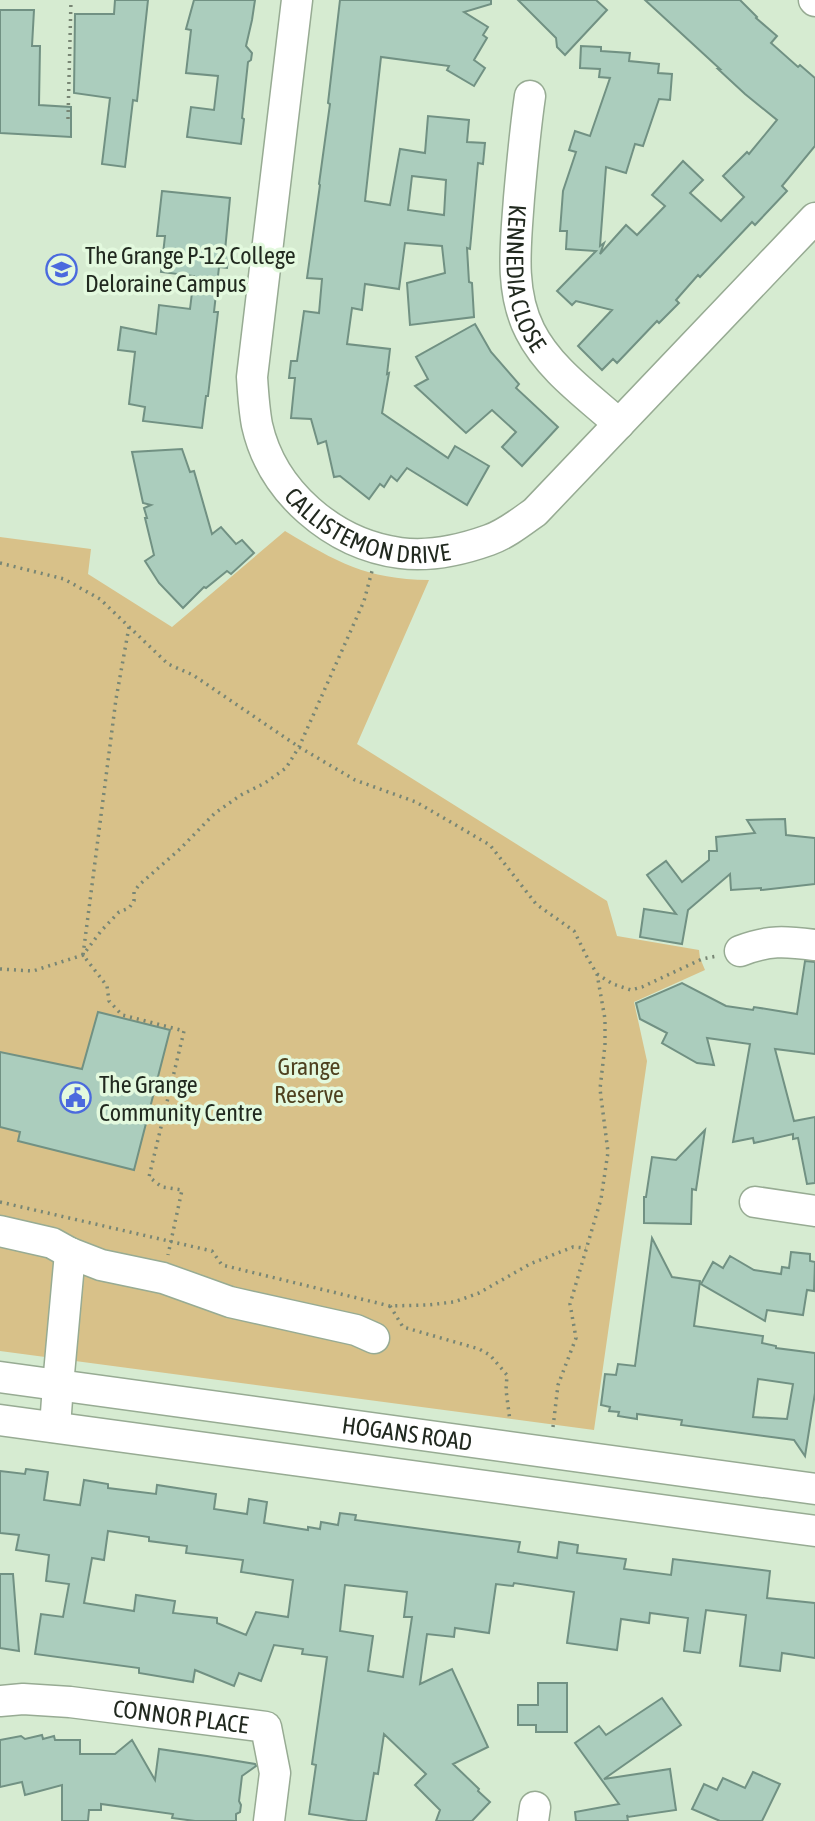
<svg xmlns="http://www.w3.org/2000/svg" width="815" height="1821" font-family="'Asap Condensed',sans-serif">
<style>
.green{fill:#d8c189}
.building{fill:#abcdbd;stroke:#719183;stroke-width:2;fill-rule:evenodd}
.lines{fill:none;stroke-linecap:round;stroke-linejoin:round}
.minor-casing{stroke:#97ab93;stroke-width:33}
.path{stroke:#788674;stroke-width:3.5;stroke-dasharray:2 5;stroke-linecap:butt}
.minor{stroke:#fff;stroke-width:30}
.labels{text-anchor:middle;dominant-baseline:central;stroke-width:7;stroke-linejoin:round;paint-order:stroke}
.poi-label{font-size:24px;fill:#21291f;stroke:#e3f9de;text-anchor:start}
.street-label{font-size:24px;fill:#21291f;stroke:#e3f9de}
.park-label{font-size:24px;fill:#4e411f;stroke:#e3f9de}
</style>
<rect width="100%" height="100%" fill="#d6ebd1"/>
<path class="green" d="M285,531C337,562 365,579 429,580L357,744L607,901L617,936L699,950L700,958L705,970L634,1002L647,1061L594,1430L0,1351V537L91,549L88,574L172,627Z"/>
<g class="building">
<path d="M115,0H148L137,101L133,100L125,167L102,164L110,98L74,93L75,14H114Z"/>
<path d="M194,0H255L252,20L246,46L252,53L251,60L248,62L242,118L244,119L241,144L187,137L191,107L214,110L218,76L186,73L191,30L186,29Z"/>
<path d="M340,0H491V4L464,12L488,27L483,35L487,38L474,60L485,68L474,86L447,70L449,66L381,57L365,201L390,205L400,149L425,153L428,116L469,120L467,142L485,143L483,164L478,163L470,249L467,248L469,282L472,283L474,317L410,325L407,283L445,273L442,246L405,243L399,289L365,284L362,310L352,308L347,344L390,349L387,374L389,373L382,413L448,458L455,446L489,466L467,505L407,468L397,481L391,476L384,487L380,484L369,499L340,476L334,477L326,441L318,444L311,419L291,418L295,378H289L291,361H297L304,311L319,313L322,279L307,278L320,185L319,184L330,104L328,103ZM412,176L446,180L444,215L408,210Z"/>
<path d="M518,0H596L607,10L565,55L557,47L556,38Z"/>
<path d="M645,0H740L757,17L756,18L777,36L771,43L798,67L800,65L815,78V146L782,186L787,191L755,225L752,222L700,277L698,275L676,300L679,303L659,323L657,321L617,363L613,359L602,370L578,346L612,310L576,301L572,305L557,291L596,251L566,249L567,231H560L563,191L576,152L569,150L575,131L590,136L610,78L599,77L600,69L580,68L581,46L601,47V51L630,53L629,61L659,64L658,73L672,74L670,100L659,99L643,146L635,144L626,173L606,167L600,246L604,243L600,254L626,225L637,235L665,206L652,195L683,161L703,180L690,193L721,221L744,197L723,176L747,152L749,154L777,120L745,94L718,69H720Z"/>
<path d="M0,10H34L32,46H40L39,105L71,107V137L0,133Z"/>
<path d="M162,191L230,198L225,251L229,252L227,268L219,267L214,312H218L208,396H206L202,428L143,421L145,407L129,404L135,352L118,350L121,327L156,334L159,305L190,309L194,276L161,272L165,236H157Z"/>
<path d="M475,324L491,352L519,384L516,388L558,427L522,466L502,447L516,432L492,410L466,433L415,386L428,379L416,357Z"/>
<path d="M182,449L190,472L194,471L212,534L221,527L236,544L242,540L254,553L231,574L227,571L206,588L204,587L183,608L159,583L145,561L154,555L145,518H147L144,508L151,505L143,503L132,452Z"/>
<path d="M785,819L786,835L815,838V884L761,890V888L731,890L730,874L688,910L682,944L640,937L644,909L676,914L647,875L666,861L682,882L709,860V851H717L716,837L755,833L747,820Z"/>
<path d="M805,961L815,962V1054L775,1049L794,1121L815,1117V1183L807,1184L798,1138L793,1139V1134L754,1143L753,1138L733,1142L750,1044L707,1038L714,1065L697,1063L662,1043L667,1033L640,1019L636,1003L682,983L726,1006L753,1010L754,1007L797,1014Z"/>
<path d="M98,1012L170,1030L134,1170L18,1141L20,1132L0,1127V1052L82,1069Z"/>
<path d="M705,1130L696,1190L692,1189L691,1224L644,1223V1197H646L652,1157L676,1160Z"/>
<path d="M652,1238L672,1277L700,1281L694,1326L763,1336L762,1343L776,1346V1348L815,1353V1393L805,1456L794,1440L681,1425L682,1420L637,1414V1419L618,1416L619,1412L609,1411L610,1407L601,1405L605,1374L616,1375L618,1364L635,1366ZM758,1379L793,1384L787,1419L753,1417Z"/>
<path d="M791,1252L810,1254V1261L815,1262L814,1291L807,1290L803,1315L767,1310L765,1321L701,1284L713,1262L723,1268L730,1256L754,1270L781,1274L782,1267L789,1268Z"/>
<path d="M26,1469L48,1472L44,1500L80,1505L84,1480L108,1484V1488L156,1494L157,1485L216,1494L214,1509L247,1514L249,1499L267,1502L264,1523L308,1530V1527L320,1529L321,1522L338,1525L340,1513L356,1515L355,1520L520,1542L518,1552L557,1558L559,1542L578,1545L577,1553L626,1559L624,1569L671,1575L673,1559L770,1571L767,1598L815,1603V1658L782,1653L780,1671L740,1666L746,1615L706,1610L700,1653L684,1651L688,1618L650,1613L649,1623L621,1619L617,1650L567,1643L574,1592L514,1583L513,1586L496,1584L489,1633L455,1628L454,1637L427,1634L420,1684L452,1669L488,1747L453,1764L479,1789L478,1791L490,1802L472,1821H436L440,1810L415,1785L426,1774L384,1734L378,1774L374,1773L366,1821H355L309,1814L316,1765L312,1764L327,1657L302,1654L303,1649L274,1645L261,1681L239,1673L234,1686L195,1670L193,1682L139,1673V1668L35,1654L41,1614L63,1617L69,1584L46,1581L49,1555L16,1550L19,1535L0,1533V1471L25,1474ZM108,1531L149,1537V1541L187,1546L186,1553L243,1560L241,1572L293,1580L288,1617L256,1612L246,1635L217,1623V1618L173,1613L175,1601L136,1595L134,1611L84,1603L92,1558L104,1560ZM345,1585L407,1592L404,1617H412L403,1677L368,1671L373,1636L340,1631Z"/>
<path d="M0,1574H13L19,1651L0,1648Z"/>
<path d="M538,1683H567V1732H536V1725H518V1705H538Z"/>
<path d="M662,1698L681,1725L604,1779L670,1769L676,1810L628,1817L627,1815L628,1821H576L575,1812L619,1804L575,1743L599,1726L606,1735Z"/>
<path d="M42,1735L43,1739L54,1736L55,1740H80V1754H115L132,1740L155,1780L159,1749L207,1756L255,1764L256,1766L242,1776L239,1801L241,1805L240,1812L236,1814V1821H195L172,1818L173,1814L101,1804V1810H89L88,1821H62V1785L25,1795L22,1782L0,1787V1740L21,1736L25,1739Z"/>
<path d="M753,1772L780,1784L762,1821H720L692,1809L704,1784L717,1790L723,1778L745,1788Z"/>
</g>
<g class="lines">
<defs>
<g id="minor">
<path id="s1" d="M297,0L252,377C253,393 254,409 257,425C272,492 333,544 400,553C430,557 461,550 489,540C506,534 521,522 535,512L815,218"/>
<path d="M814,0L815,1"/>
<path id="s2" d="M530,96C525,130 522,164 519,198C516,242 509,290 530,331C549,369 588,396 619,424"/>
<path d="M740,951C769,940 784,941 815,945"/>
<path d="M755,1202L815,1211"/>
<path d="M0,1231L52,1243L70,1253L101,1265L163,1278L230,1302L356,1330L374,1338"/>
<path id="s3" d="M0,1377L815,1489"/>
<path d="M0,1420L815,1531"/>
<path d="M55,1427L58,1385L70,1253"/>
<path id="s4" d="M0,1701L23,1699L70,1702L266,1727L275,1773L269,1821"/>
<path d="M533,1821L535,1807"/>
</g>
</defs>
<use href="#minor" class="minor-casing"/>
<g class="path">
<path d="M68,119L71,0"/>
<path d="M0,563L64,579L100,599L168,664L193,675L299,747L355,780L416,802L490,845L536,904L574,931L588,959L597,974L605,1019V1045L600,1089L608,1152L601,1199L570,1304L576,1338L558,1385L553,1427"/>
<path d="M129,627L116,699L83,955L107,986L109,1001L122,1015L184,1031L149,1177L162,1187L182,1190L168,1255"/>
<path d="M0,969L33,971L83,955L101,931L119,912L129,908L134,901V892L139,885L180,849L215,813L241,795L265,783L286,768L299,747L364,601L372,571"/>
<path d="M597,974L613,984L631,990L642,987L702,959L717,956"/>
<path d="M0,1202L212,1251L222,1265L390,1306L427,1305L454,1302L479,1293L530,1264L573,1247L586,1248"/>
<path d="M390,1306L403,1327L479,1349L490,1355L507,1375L506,1390L510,1421"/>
</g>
<use href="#minor" class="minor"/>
</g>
<defs>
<symbol id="school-ring" viewBox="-11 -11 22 22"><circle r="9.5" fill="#e3f9de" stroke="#4b6ade" stroke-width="1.5"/><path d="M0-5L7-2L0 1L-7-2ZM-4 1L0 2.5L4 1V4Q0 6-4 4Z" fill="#4b6ade"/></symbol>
<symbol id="civic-ring" viewBox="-11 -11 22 22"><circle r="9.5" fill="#e3f9de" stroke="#4b6ade" stroke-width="1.5"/><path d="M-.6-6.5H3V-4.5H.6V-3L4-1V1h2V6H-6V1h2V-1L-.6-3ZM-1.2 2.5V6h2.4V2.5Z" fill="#4b6ade"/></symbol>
</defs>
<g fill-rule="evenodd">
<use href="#school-ring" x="44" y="252" width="35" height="35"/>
<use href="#civic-ring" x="58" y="1080" width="35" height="35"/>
</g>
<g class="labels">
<g class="poi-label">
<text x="85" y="255">The Grange P-12 College<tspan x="85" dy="28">Deloraine Campus</tspan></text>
<text x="99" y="1084">The Grange<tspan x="99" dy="28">Community Centre</tspan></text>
</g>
<g class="street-label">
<text stroke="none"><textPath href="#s2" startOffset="184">KENNEDIA CLOSE</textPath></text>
<text stroke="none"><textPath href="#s1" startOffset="592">CALLISTEMON DRIVE</textPath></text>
<text stroke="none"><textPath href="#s3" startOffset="411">HOGANS ROAD</textPath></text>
<text stroke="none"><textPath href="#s4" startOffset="182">CONNOR PLACE</textPath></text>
</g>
<g class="park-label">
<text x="309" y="1066">Grange<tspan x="309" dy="28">Reserve</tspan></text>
</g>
</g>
</svg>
